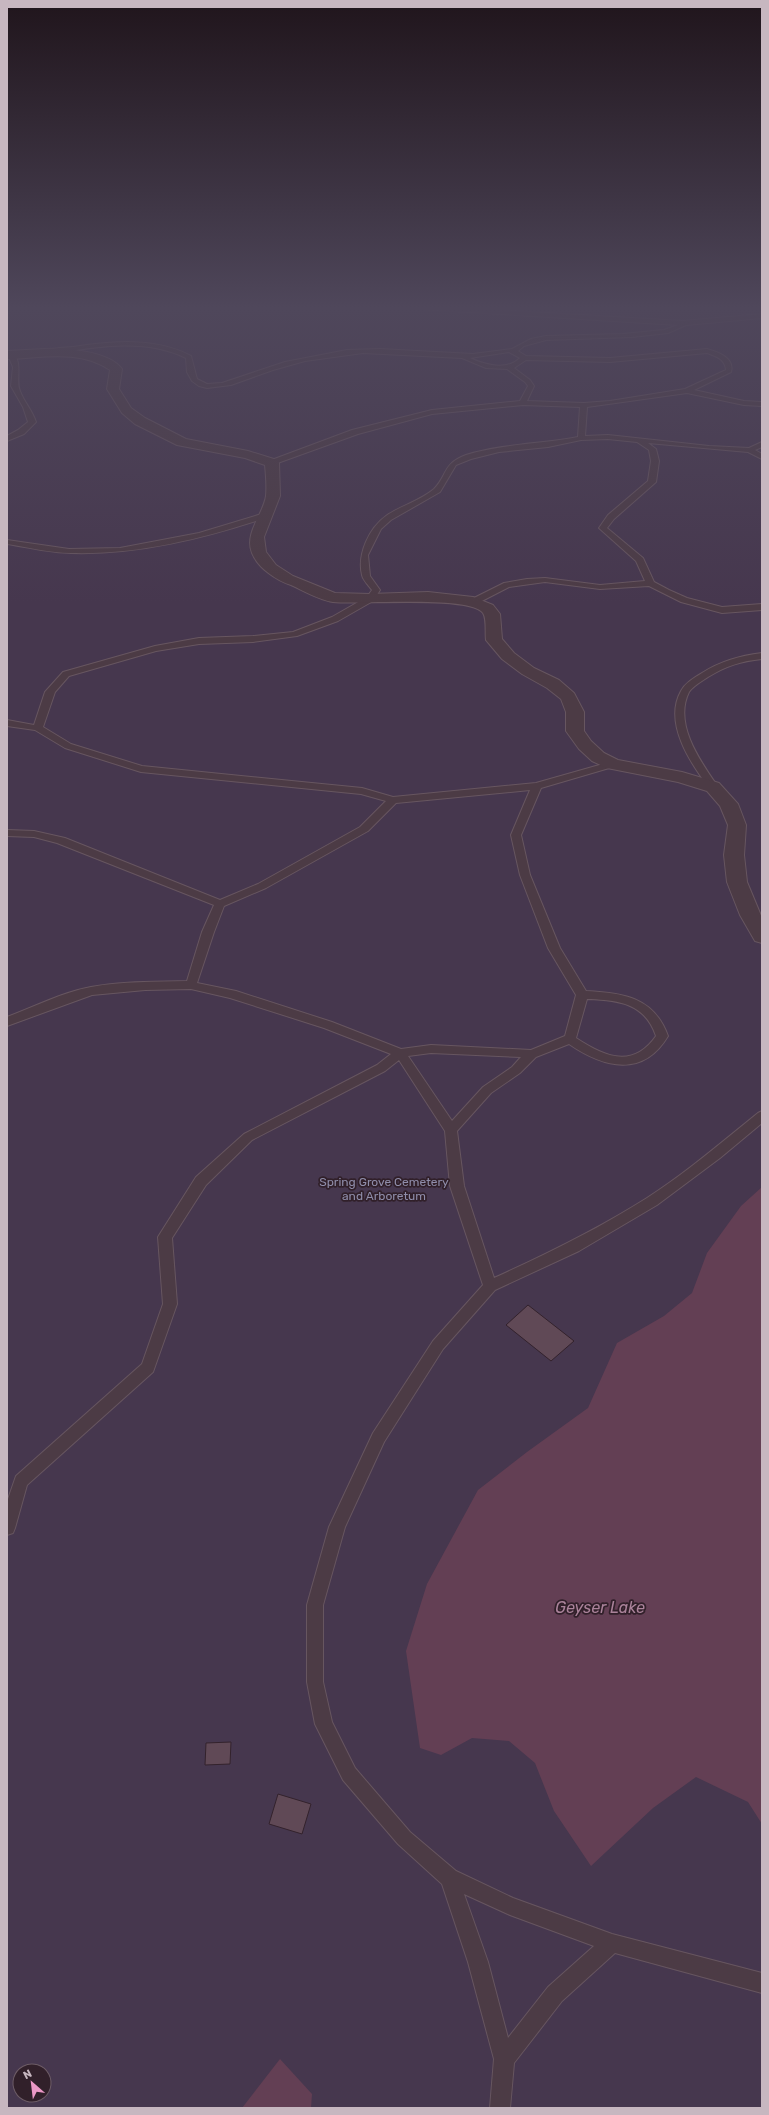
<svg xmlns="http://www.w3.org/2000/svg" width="769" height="2115" font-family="Rubik,sans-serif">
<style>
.green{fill:#46374e;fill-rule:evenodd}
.water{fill:#633f54}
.building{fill:#604956;stroke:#33222c}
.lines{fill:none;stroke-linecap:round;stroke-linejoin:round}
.service-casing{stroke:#675660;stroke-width:2}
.minor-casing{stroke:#675660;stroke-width:2}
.service{fill:#4c3b45;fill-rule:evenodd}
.minor{fill:#4c3b45;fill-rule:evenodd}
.labels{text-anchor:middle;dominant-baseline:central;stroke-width:3.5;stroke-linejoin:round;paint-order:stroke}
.park-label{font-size:12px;fill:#8f8daa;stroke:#31202a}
.near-water-label{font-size:16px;font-style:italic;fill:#aa829a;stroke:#31202a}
</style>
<rect width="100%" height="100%" fill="#3b2733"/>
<path class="green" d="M7,307H762V2108H7ZM20,2071H44V2095H20Z"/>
<g class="water">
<path d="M762,1187V1824L748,1802L696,1777L653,1808L591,1866L554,1811L535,1763L509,1741L472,1738L441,1755L420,1748L406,1651L427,1584L478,1490L527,1452L588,1408L617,1343L664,1316L692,1293L707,1253L741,1206Z"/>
<path d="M280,2059L312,2094L311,2108H242Z"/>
</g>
<g class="building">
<path d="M528,1305L574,1341L551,1361L506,1325Z"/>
<path d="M231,1742L230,1764L205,1765L206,1743Z"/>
<path d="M278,1794L311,1804L302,1834L269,1824Z"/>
</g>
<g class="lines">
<defs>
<g id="service">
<path d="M417,307H445L683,321L762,314V318L686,325L668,333L632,337L546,340L524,346L518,351L526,356L610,358L707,349C718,352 735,358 731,372L694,390L744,401L762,402V406L744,405L687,393L587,407L585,436L608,435L709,446L749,448L762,442V447L755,450L762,454V459L748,452L648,443L656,449L659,461L656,482L614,519L607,528L643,558L654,582L669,590L687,598L722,607L762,604V610L722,613L681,602L649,586L600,589L545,582L509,587L476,604H470V600L504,583L527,579L545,578L600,585L645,581L636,561L599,528L608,515L648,481L651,461L649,450L637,442L608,439L581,440L548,447L499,452L471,459L456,465L440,492L391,520L381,529L368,555L370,576L380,590L373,601L338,621L297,636L253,642L199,644L156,651L69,676L55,692L43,727L71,744L142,766L362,788L393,797L536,783L610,762H616V766L541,788L521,835L530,875L560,948L586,991C623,993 654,997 668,1036C643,1078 604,1068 569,1044L536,1057L520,1073L491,1093L457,1131L464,1186L494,1278C547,1254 598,1229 647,1198C686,1173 722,1142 758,1113L762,1111V1123L720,1158L657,1205L579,1251L495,1290L443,1349L384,1442L345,1527L323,1605V1682L332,1722L355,1768L410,1832L456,1871L513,1898L612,1934L762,1973V1993L615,1953L562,2001L514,2063L510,2108H490L494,2059L468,1962L442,1884L398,1844L343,1780L315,1724L307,1682V1605L329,1527L373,1433L433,1341L483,1285L450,1186L445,1131L399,1060L385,1071L252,1140L206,1185L172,1238L177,1304L153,1372L27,1485L15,1528L13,1533L7,1535V1502L16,1476L142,1364L163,1304L158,1237L196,1177L244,1134L377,1065L391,1054L324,1028L230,998L191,989L145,990L92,995L7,1026V1017C34,1007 63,992 91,987C122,981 155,982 187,981L202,932L214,905L57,843L34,837L7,836V830L34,831L65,838L220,900L258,884L360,827L386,801L361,794L141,772L65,748L35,730L7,726V720L34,725L45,692L63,672L155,646L199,638L253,636L293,632L332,617L367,597L372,590C369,586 363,580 362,575C357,555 369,528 386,516C400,506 420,501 434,489C448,475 442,464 466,455C501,444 542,444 578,437L580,407L523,405L432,414L358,434L272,465L268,463L269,461L352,430L432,410L520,401L528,386L525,382L507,369L486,368L462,358L363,353L305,361L273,370L231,385L207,388L199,386L192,381L187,372L186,358C145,337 94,347 50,354L47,352C53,347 66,348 73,347C113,341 155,337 191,356L197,379L207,384L222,383L285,362L347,350L380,349L473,354L512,349L531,339L546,336L623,334L664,330L678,325L420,309ZM509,352L520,358C507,371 485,365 470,358ZM707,353C716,356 725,359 726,370L685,389L610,401L584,403L527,401L534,386L530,380L514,368L526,360L610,362ZM530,790L511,835L520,875L548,948L576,995L565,1036L531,1050L431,1045L401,1049L332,1022L236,991L197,983L214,932L224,906L266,888L368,831L396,803ZM587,999C618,1000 645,1003 656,1036C633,1069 605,1057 576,1038ZM431,1053L521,1057L512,1067L483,1087L452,1121L408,1056ZM464,1894L510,1915L594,1946L548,1987L508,2038L488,1962Z"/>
<path d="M11,353C24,359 15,380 20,391C24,402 32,410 36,422L24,434L7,441V436L18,430L28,422L23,407L11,386L13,367L8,355Z"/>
<path d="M265,513H268V517C205,538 138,555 71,553C50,553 28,547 7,544V540L69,549L120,548L199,533Z"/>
<path d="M762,653V659C741,661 726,666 708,677C702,681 693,686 689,692C673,724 701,762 718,787L716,789H710C691,764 663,723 681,691C685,683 694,678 702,673C721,661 739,656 762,653Z"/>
</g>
<path id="minor" d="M45,349C66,348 109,351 122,369L119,389L131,408L145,418L186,439L248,451L277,460L279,463L280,496L264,537L266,552L276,565L293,576L335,593L370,594L428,592L473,597L493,605L500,614L502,639L514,653L534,668L559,680L574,693L584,712V731L591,741L604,753L618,760L682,772L719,783L738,804L746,825L744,855L747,882L762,918V943L755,941L740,915L727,882L724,855L728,825L720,806L707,791L678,782L607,768L592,761L579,749L566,731V712L561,699L547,688L522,674L502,659L486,640C485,633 487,619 483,613C470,595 359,605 333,602C319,600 304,591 291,585C276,580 258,568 252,553C244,533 263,515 266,496C267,486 266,475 265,465L245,458L177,445L135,424L122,413L107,389L110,370C79,349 42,358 7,359V351Z"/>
</defs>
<use href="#service" class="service-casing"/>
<use href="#minor" class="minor-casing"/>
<use href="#service" class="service"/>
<use href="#minor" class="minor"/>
</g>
<linearGradient id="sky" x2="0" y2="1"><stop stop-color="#20151c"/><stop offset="0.51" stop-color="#4f475b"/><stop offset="1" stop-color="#4f475b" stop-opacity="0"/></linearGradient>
<rect width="769" height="603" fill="url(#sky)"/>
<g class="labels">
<g class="park-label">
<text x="384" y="1182">Spring Grove Cemetery<tspan x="384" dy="14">and Arboretum</tspan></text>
</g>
<g class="near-water-label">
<text x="600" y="1607">Geyser Lake</text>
</g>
</g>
<rect width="769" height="2115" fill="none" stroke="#c7b7c0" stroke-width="16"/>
<g transform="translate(32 2083) rotate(332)"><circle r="19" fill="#31202a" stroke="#6d5c66"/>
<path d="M0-3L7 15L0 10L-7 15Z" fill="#eb98c6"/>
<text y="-6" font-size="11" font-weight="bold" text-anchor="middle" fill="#c7b7c0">N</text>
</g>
</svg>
